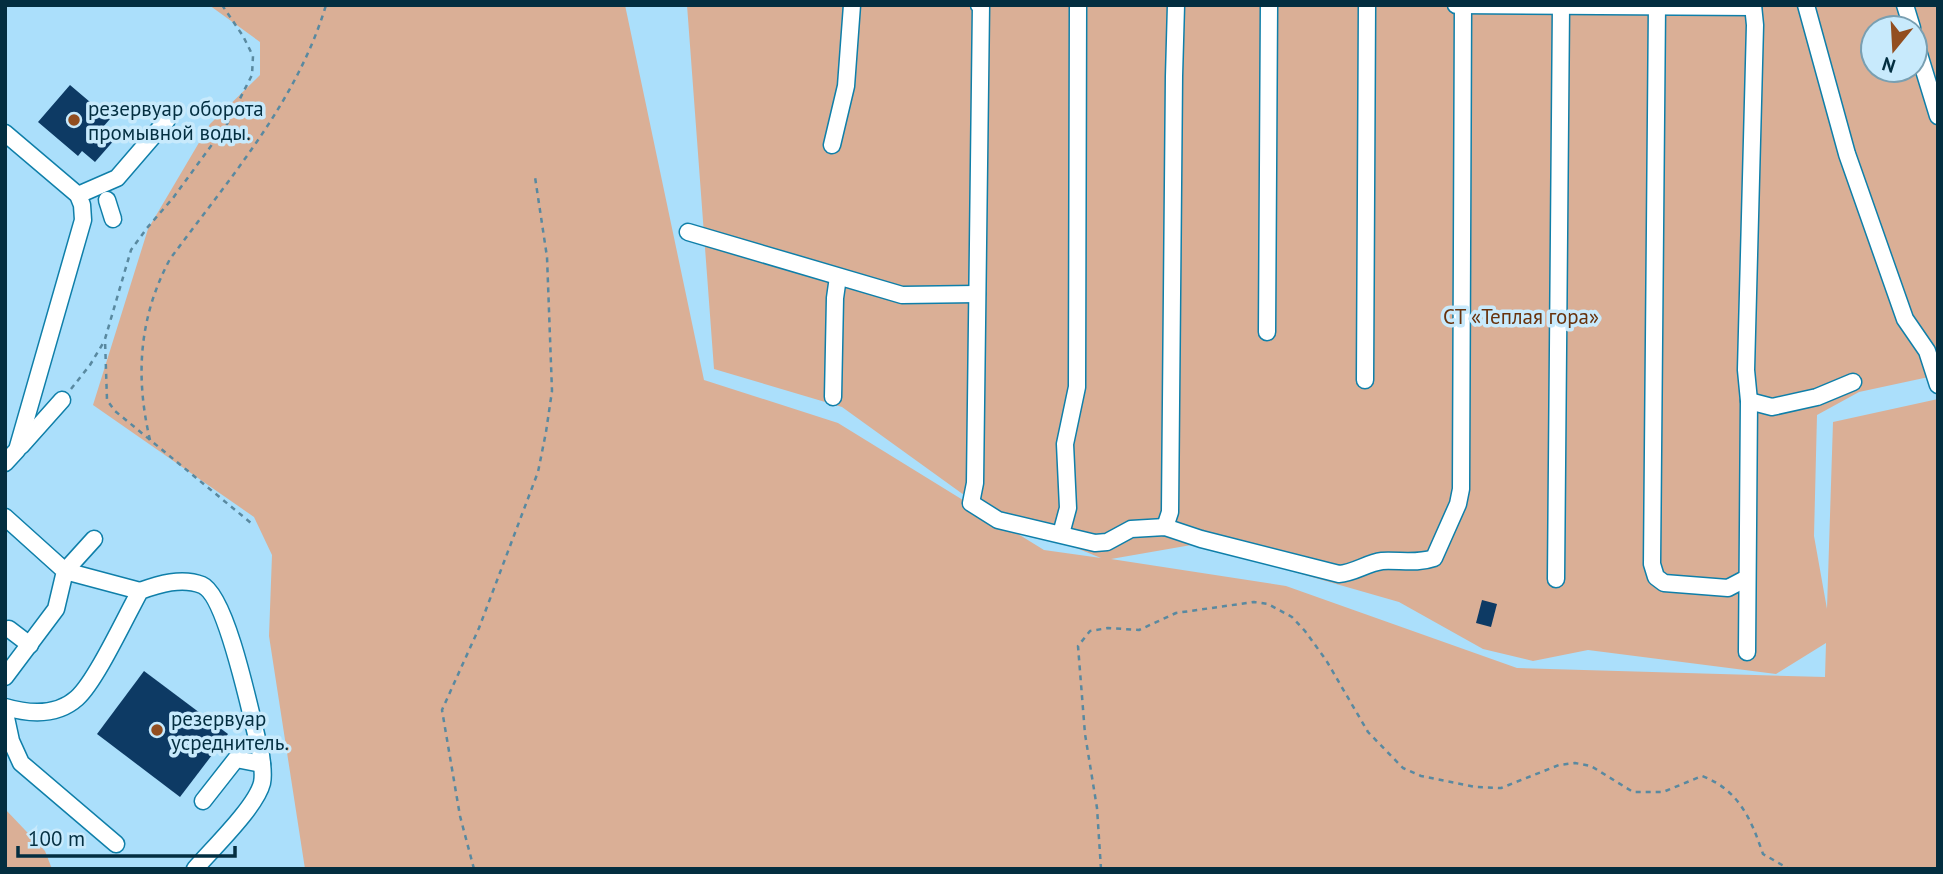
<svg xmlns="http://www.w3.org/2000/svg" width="1943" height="874" font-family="'PT Sans',sans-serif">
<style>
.green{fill:#daaf96;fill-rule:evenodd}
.building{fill:#0d3a64}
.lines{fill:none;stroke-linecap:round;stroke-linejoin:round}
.minor-casing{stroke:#0f7fa9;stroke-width:19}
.path{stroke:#5989a0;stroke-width:2.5;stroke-dasharray:5 5;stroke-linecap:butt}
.minor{stroke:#fff;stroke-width:16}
.poi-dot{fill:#924e20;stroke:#c8eafc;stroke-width:2.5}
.labels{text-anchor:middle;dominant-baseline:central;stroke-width:7;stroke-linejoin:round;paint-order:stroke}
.poi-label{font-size:21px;fill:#032e40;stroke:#c8eafc;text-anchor:start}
.park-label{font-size:21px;fill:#68320c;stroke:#c8eafc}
</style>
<rect width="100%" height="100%" fill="#abdffb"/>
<g class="green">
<path d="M209,5H625L704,380L838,423L1044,550L1101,558L989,513L842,407L714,369L687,5H1938V375L1859,392L1817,415L1814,536L1827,609L1833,422L1938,399V869H305L269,636L272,555L254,517L93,405L148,229L210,124L260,75V42ZM1873,28H1915V70H1873ZM1197,544L1399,602L1483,649L1533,661L1588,650L1776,674L1826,643L1825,677L1517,668L1286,586L1111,559Z"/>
<path d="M5,809L45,851L52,869H5Z"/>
</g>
<g class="building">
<path d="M70,85L110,119L103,127L116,138L95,162L82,151L78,156L38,122Z"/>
<path d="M1482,600L1497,604L1491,627L1476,623Z"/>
<path d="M144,671L228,734L180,797L97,734Z"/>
</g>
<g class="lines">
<defs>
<g id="minor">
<path d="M979,5H981L975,483L971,503L998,520L1095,543L1107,542L1131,529L1165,527L1201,539L1339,574C1354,573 1367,563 1382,561C1400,560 1417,564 1434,558L1458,504L1461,489L1463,5"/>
<path d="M1456,5L1753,7"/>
<path d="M1657,5L1652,564L1656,577L1664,583L1728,588L1747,578"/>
<path d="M1806,5L1847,154L1905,319L1927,351L1938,385"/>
<path d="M1905,5L1912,28"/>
<path d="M1915,41L1938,116"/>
<path d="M5,133L78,195L82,205L83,220L17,450L5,463"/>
<path d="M832,145L846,86L852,5"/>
<path d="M78,195L117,178L167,120"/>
<path d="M107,200L113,219"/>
<path d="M688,232L902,295L977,294"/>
<path d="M1267,332L1269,5"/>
<path d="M1365,380L1367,5"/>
<path d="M833,397L835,298L838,277"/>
<path d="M1749,401L1772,407L1817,397L1853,382"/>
<path d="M21,446L62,400"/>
<path d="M5,517L65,571L56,609L5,677"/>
<path d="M1165,527L1170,512L1174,76L1176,5"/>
<path d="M1061,534L1068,508L1065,444L1077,387L1078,5"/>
<path d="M94,539L65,571L140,591"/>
<path d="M1556,579L1561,5"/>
<path d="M9,629L30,645"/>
<path d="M1747,652L1749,401L1746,370L1755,25L1753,5"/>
<path d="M5,707C29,714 57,716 77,698C96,681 126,616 140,591C159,584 182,577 202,585C228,596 253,725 261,755C262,764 264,774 262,783C256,807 213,848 195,869"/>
<path d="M5,713L11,741L21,763L116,844"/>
<path d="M203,801L236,759L262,764"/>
</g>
</defs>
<use href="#minor" class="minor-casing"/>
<g class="path">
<path d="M222,5L243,36L253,56L252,75L227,124L173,198L147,228L131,250L105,339L107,400L115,411L251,523"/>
<path d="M71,389L90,365L105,340"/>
<path d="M150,440C135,376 139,317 170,259C228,180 297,102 326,5"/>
<path d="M474,869L460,816L442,710L479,628L538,472L546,432L552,391L547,257L535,177"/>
<path d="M1101,869L1097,808L1085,734L1078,646L1090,631L1108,628L1139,630L1176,613L1254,602L1268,604L1292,617L1305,631L1326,660L1368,732L1403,768L1421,776L1475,787L1501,788L1559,765L1575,763L1591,766L1633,792H1663L1702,776C1739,790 1751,819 1763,854L1789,869"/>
</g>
<use href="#minor" class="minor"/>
</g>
<g class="poi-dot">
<circle cx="74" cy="120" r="7"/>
<circle cx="157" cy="730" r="7"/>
</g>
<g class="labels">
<g class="poi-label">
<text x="88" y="108">резервуар оборота<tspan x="88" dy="24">промывной воды.</tspan></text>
<text x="171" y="718">резервуар<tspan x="171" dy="24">усреднитель.</tspan></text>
</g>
<g class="park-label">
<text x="1521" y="316">СТ «Теплая гора»</text>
</g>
</g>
<rect width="1943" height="874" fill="none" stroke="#032e40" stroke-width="14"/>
<g transform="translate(1894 49) rotate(198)"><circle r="33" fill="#c8eafc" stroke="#799fb1" stroke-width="2"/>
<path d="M0-5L12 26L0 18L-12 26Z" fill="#924e20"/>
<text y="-10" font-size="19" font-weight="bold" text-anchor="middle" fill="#032e40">N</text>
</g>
<path d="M18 846v10h217v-10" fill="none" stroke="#032e40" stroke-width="3.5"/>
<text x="28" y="846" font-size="21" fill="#032e40" stroke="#c8eafc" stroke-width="5" paint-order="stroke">100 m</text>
</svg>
